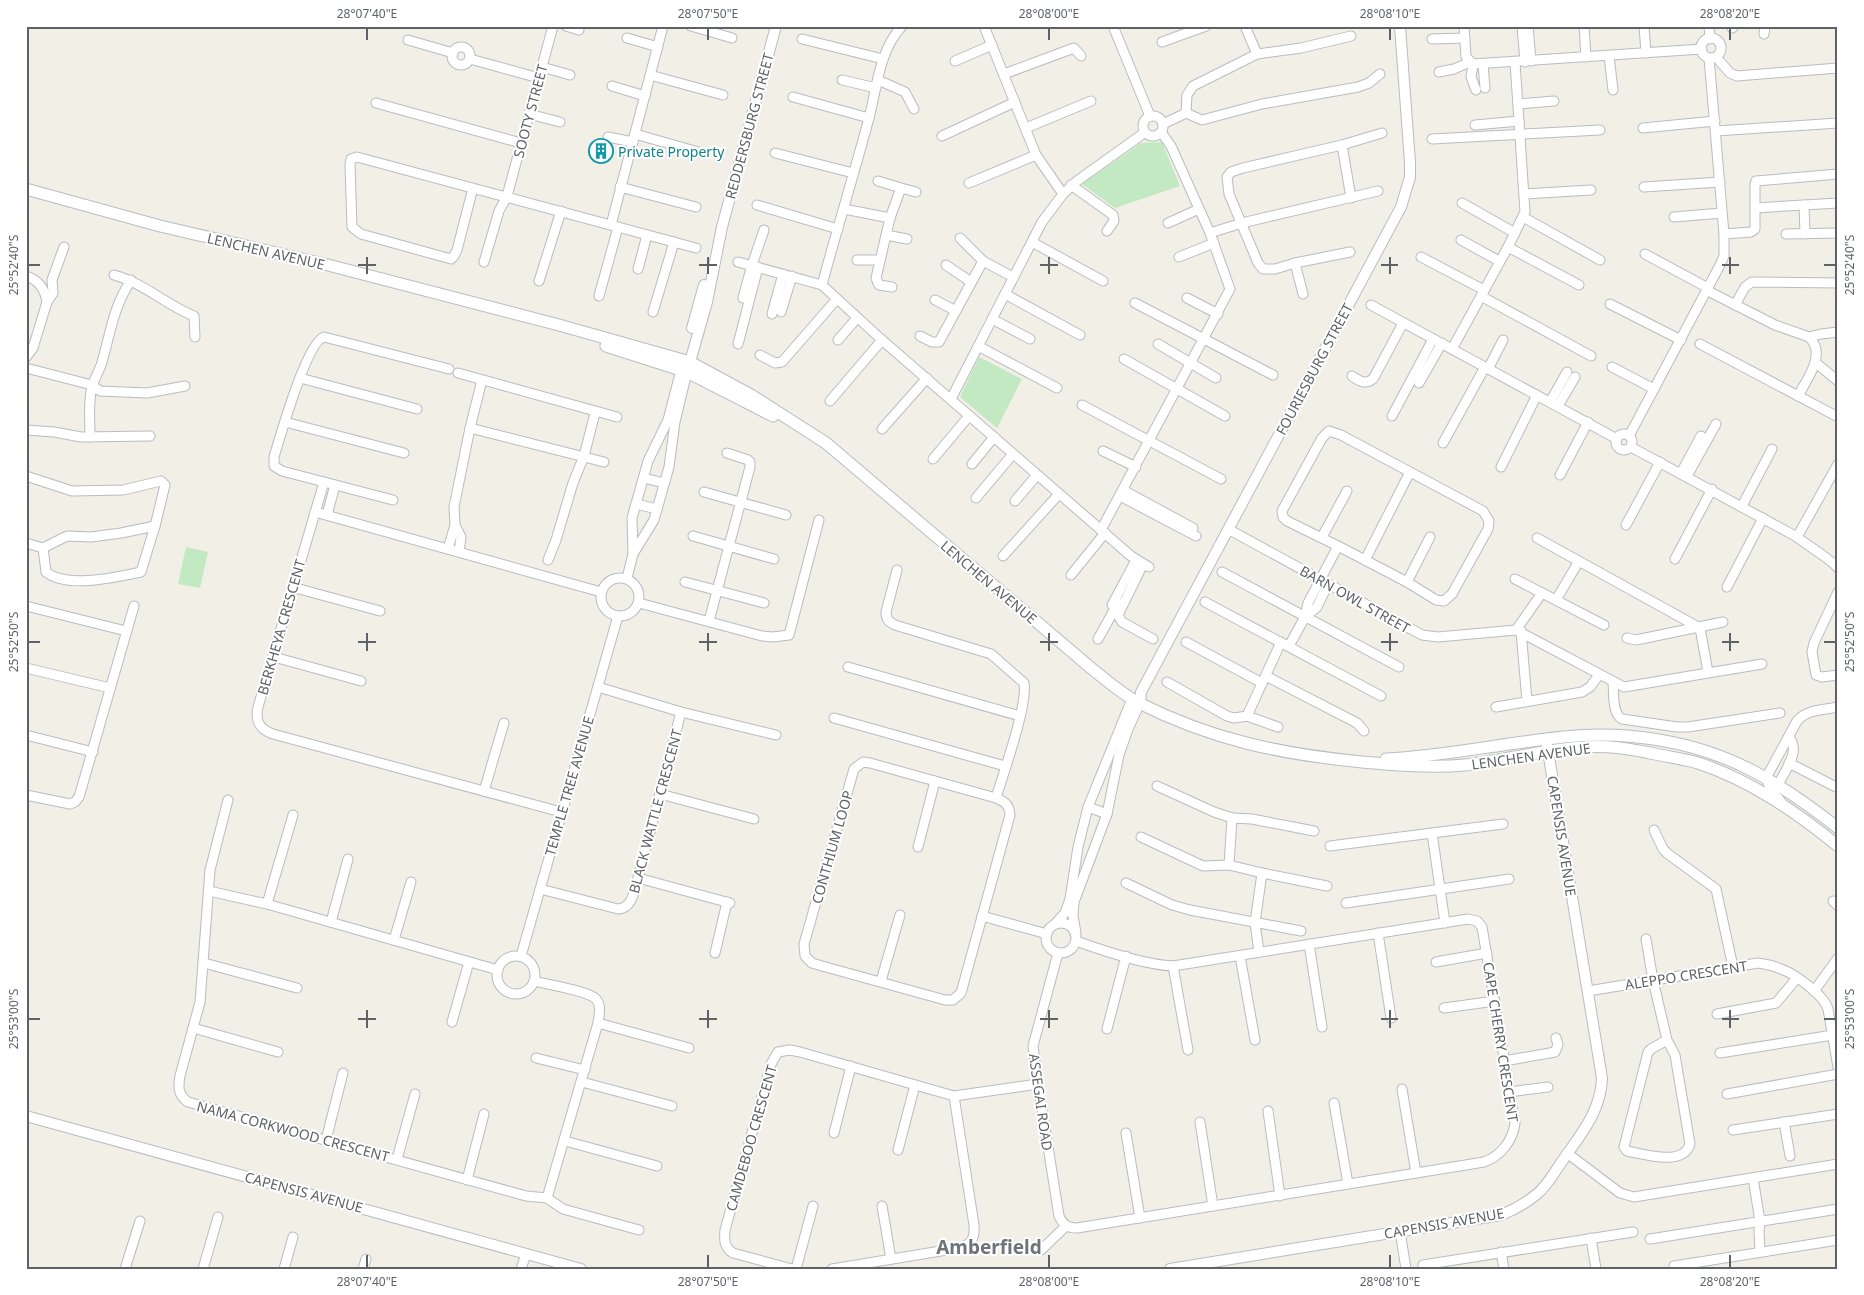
<svg xmlns="http://www.w3.org/2000/svg" width="1864" height="1295" font-family="'Noto Sans',sans-serif">
<style>
.green{fill:#c2e9c2}
.lines{fill:none;stroke-linecap:round;stroke-linejoin:round}
.minor-casing{stroke:#b9bcc0;stroke-width:11}
.tertiary-casing{stroke:#b9bcc0;stroke-width:12}
.secondary-casing{stroke:#b9bdc2;stroke-width:13}
.minor{stroke:#fff;stroke-width:9}
.tertiary{stroke:#fff;stroke-width:10}
.secondary{stroke:#fff;stroke-width:11}
.ticks{fill:none;stroke:#5e6267;stroke-width:2}
.labels{text-anchor:middle;dominant-baseline:central;stroke-width:4;stroke-linejoin:round;paint-order:stroke}
.street-label{font-size:14px;fill:#5e6267;stroke:#fff}
.culture-label{font-size:14px;fill:#0d838f;stroke:#fff;text-anchor:start}
.district-label{font-size:19px;font-weight:bold;fill:#6f7479;stroke:#fff}
.neatline{fill:none;stroke:#5e6267;stroke-width:2}
.ticks-label{font-size:12px;text-anchor:middle;fill:#5e6267}
</style>
<rect width="100%" height="100%" fill="#f1efe6"/>
<g class="green">
<path d="M1162,142L1180,186L1115,208L1082,184L1141,143Z"/>
<path d="M979,357L1022,379L997,428L960,397Z"/>
<path d="M186,547L208,552L200,588L178,584Z"/>
</g>
<g class="lines">
<defs>
<g id="minor">
<path d="M566,26L579,30"/>
<path d="M691,26L732,38"/>
<path d="M984,26L1036,155L1063,194"/>
<path d="M1113,26L1150,116"/>
<path d="M1245,26L1257,54"/>
<path d="M1464,26L1466,57L1473,64L1702,49"/>
<path d="M1522,26L1525,62"/>
<path d="M1528,26L1531,61"/>
<path d="M1584,26L1586,57"/>
<path d="M1644,26L1646,53"/>
<path d="M1709,26L1710,39"/>
<path d="M1732,28L1734,26"/>
<path d="M1764,34L1765,26"/>
<path d="M627,38L658,47"/>
<circle cx="1711" cy="48" r="10"/>
<path d="M802,39L883,59"/>
<path d="M1432,39L1465,38"/>
<path d="M408,40L453,53"/>
<path d="M1162,42L1206,26"/>
<circle cx="461" cy="56" r="9"/>
<path d="M1609,56L1613,90"/>
<path d="M1716,57L1730,73L1737,76L1838,68"/>
<path d="M470,59L539,78"/>
<path d="M955,61L992,45"/>
<path d="M1473,64L1471,77L1476,90"/>
<path d="M1483,64L1485,88"/>
<path d="M542,67L570,75"/>
<path d="M1439,72L1454,69L1470,62"/>
<path d="M1004,74L1074,48L1081,56"/>
<path d="M650,75L723,95"/>
<path d="M842,80L876,88"/>
<path d="M878,80L905,92L914,109"/>
<path d="M612,86L645,96"/>
<path d="M793,97L869,118"/>
<path d="M376,103L521,143"/>
<path d="M1518,104L1554,101"/>
<path d="M1186,113L1202,120L1262,104L1358,87L1369,83L1380,74"/>
<path d="M529,114L560,122"/>
<circle cx="1153" cy="126" r="10"/>
<path d="M1163,124L1186,113L1187,95L1193,86L1257,54L1301,48L1351,36"/>
<path d="M1475,125L1519,121"/>
<path d="M1026,128L1091,101"/>
<path d="M1643,128L1715,121"/>
<path d="M1716,131L1838,123"/>
<path d="M635,134L702,153"/>
<path d="M942,136L1015,102"/>
<path d="M608,137L633,142"/>
<path d="M1432,139L1600,130"/>
<path d="M1342,145L1351,198"/>
<path d="M775,153L853,173"/>
<path d="M878,181L901,188"/>
<path d="M969,183L1036,155"/>
<path d="M1071,185L1113,215L1114,221L1107,231"/>
<path d="M620,187L696,207"/>
<path d="M1644,187L1720,182"/>
<path d="M473,188L457,250L454,256L451,259L361,234L352,227L350,165L351,159L357,157L696,248"/>
<path d="M1524,194L1591,190"/>
<path d="M1462,203L1515,233"/>
<path d="M757,205L838,229"/>
<path d="M1804,205L1805,234"/>
<path d="M1755,208L1838,203"/>
<path d="M844,209L890,218L876,278L879,285L892,287"/>
<path d="M1523,217L1600,260"/>
<path d="M1674,217L1722,213"/>
<path d="M890,218L901,188L916,192"/>
<path d="M1168,223L1199,209"/>
<path d="M611,225L663,26"/>
<path d="M1210,233L1242,223L1378,191"/>
<path d="M1724,234L1751,232L1755,229V185L1756,181L1838,174"/>
<path d="M1786,234L1838,233"/>
<path d="M886,235L907,239"/>
<path d="M960,238L983,261L1013,277"/>
<path d="M1461,240L1499,261"/>
<path d="M1032,242L1103,281"/>
<path d="M1508,247L1579,285"/>
<path d="M1350,252L1295,263L1275,269H1263L1258,263L1229,194L1227,177L1231,172L1243,168L1342,145L1382,133"/>
<path d="M1645,254L1708,288"/>
<path d="M1179,257L1214,243"/>
<path d="M1421,257L1484,290"/>
<path d="M857,260H879"/>
<path d="M484,262L499,211L507,196L553,26"/>
<path d="M738,262L822,285L882,340L1131,556L1149,567"/>
<path d="M1295,263L1303,294"/>
<path d="M946,265L971,282"/>
<path d="M638,269L647,235"/>
<path d="M114,275C144,283 166,305 194,316L195,337"/>
<path d="M26,276C39,280 45,289 47,302"/>
<path d="M539,281L561,211"/>
<path d="M822,285C837,229 854,174 869,118C877,87 879,51 902,26"/>
<path d="M1708,291L1775,325L1809,337C1827,354 1807,379 1798,396"/>
<path d="M1005,294L1080,335"/>
<path d="M599,296L618,227"/>
<path d="M1481,296L1591,356"/>
<path d="M743,298L752,265L764,230"/>
<path d="M1187,298L1218,314"/>
<path d="M935,300L956,311"/>
<path d="M1135,303L1273,375"/>
<path d="M1610,304L1681,340"/>
<path d="M1371,305L1617,439"/>
<path d="M1735,305L1745,287L1752,282L1838,283"/>
<path d="M653,312L674,242"/>
<path d="M781,312L792,276"/>
<path d="M772,314L783,274"/>
<path d="M992,319L1030,339"/>
<path d="M920,336L932,342H939L983,261"/>
<path d="M1809,337L1821,334L1838,332"/>
<path d="M838,340L857,318"/>
<path d="M738,344L758,267"/>
<path d="M1158,344L1216,378"/>
<path d="M1700,344L1838,417"/>
<path d="M978,346L1057,388"/>
<path d="M1452,349L1508,247L1525,212L1515,62"/>
<path d="M760,355L775,363L782,362L836,300"/>
<path d="M26,357L33,348L47,302L53,293L52,280L64,247"/>
<path d="M1124,359L1225,416"/>
<path d="M1816,363L1838,381"/>
<path d="M1612,367L1654,389"/>
<path d="M26,368L92,385L100,391L147,393L185,386"/>
<path d="M1488,369L1503,340"/>
<path d="M458,373L617,417"/>
<path d="M1352,376C1359,381 1365,385 1373,379L1403,323"/>
<path d="M300,378L417,409"/>
<path d="M1419,383L1442,343"/>
<path d="M951,399L1042,222L1063,194L1077,181L1144,133"/>
<path d="M830,401L882,340"/>
<path d="M1550,402L1567,372"/>
<path d="M1082,405L1221,479"/>
<path d="M1558,406L1575,377"/>
<path d="M1392,416L1433,339"/>
<path d="M285,422L404,453"/>
<path d="M470,428L604,462"/>
<path d="M882,429L927,378"/>
<path d="M26,430L54,432L81,437L150,436"/>
<circle cx="1624" cy="442" r="8"/>
<path d="M1629,436L1720,265L1724,256V234L1709,58"/>
<path d="M90,437C90,421 88,402 92,387C93,381 100,370 102,362C111,331 113,308 131,280"/>
<path d="M1443,443L1485,367"/>
<path d="M1631,447L1797,537C1808,546 1831,559 1838,568"/>
<path d="M1103,451L1136,467"/>
<path d="M933,459L969,416"/>
<path d="M972,464L994,437"/>
<path d="M1501,467L1537,395"/>
<path d="M1681,473L1701,436"/>
<path d="M1560,475L1588,422"/>
<path d="M26,476L72,491L123,490L161,481L165,485L155,526L141,572C116,577 67,589 46,572L43,548"/>
<path d="M1687,476L1716,424"/>
<path d="M644,478L664,483"/>
<path d="M324,482L258,707C255,721 259,729 273,734L561,812"/>
<path d="M1123,490L1193,528"/>
<path d="M704,492L786,515"/>
<path d="M1120,496L1196,536"/>
<path d="M976,498L1013,454"/>
<path d="M393,500L282,471L274,466V457C280,437 307,342 324,337L449,369"/>
<path d="M1015,501L1037,475"/>
<path d="M636,504L657,509"/>
<path d="M1742,506L1772,449"/>
<path d="M315,512L601,592"/>
<path d="M327,515L335,485"/>
<path d="M1626,525L1660,462"/>
<path d="M1228,529L1422,635L1438,637L1516,630L1624,687L1762,664"/>
<path d="M1101,530L1230,289L1210,233L1171,146L1161,132"/>
<path d="M693,536L774,559"/>
<path d="M1322,537L1347,491"/>
<path d="M1797,537L1838,464"/>
<path d="M1537,538L1700,628L1708,672"/>
<path d="M26,543L43,548L67,536L91,537L121,533L155,526"/>
<path d="M448,549L455,525"/>
<path d="M459,552L461,537L455,525L454,507L470,428L482,380"/>
<path d="M633,554L632,518L648,461L668,420L681,370"/>
<path d="M1003,556L1059,494"/>
<path d="M1675,559L1712,489"/>
<path d="M548,560L556,540L573,483L584,456L595,413"/>
<path d="M1365,560L1410,472"/>
<path d="M1143,564L1118,615L1122,622L1153,639"/>
<path d="M897,570L886,612C886,620 889,622 895,625L991,654L1024,683C1028,705 1003,774 996,798"/>
<path d="M1222,572L1399,667"/>
<path d="M1071,575L1105,533"/>
<circle cx="620" cy="597" r="19"/>
<path d="M627,578L633,554L654,520L669,467L675,422L687,372"/>
<path d="M1515,579L1604,625"/>
<path d="M685,582L764,603"/>
<path d="M1407,582L1430,537"/>
<path d="M292,587L380,611"/>
<path d="M1727,587L1763,518"/>
<path d="M1838,592L1814,643L1812,652L1816,675L1822,677L1838,675"/>
<path d="M1556,600L1579,561"/>
<path d="M1205,602L1381,696"/>
<path d="M639,603L762,636L773,637L789,635L819,520"/>
<path d="M1112,605L1136,560"/>
<path d="M26,606L126,631"/>
<path d="M1305,617L1317,607L1328,584"/>
<path d="M709,621L750,467V462L748,460L727,453"/>
<path d="M1516,630L1542,593"/>
<path d="M1521,631L1527,701"/>
<path d="M1627,638L1636,640L1723,622"/>
<path d="M1098,639L1118,603"/>
<path d="M1186,642L1262,683"/>
<path d="M1289,646L1305,617L1308,603L1338,546L1407,582L1436,600L1444,601L1452,594L1488,529L1489,521L1483,511L1341,435L1329,431L1322,438L1282,511L1283,517L1287,521L1338,546"/>
<path d="M274,657L361,681"/>
<path d="M848,667L1020,716"/>
<path d="M26,668L110,688"/>
<path d="M1266,676L1357,723L1364,731"/>
<path d="M1167,682L1227,716L1234,718L1247,716L1281,642"/>
<path d="M1613,682C1614,693 1612,714 1622,719L1677,727H1688L1780,713"/>
<path d="M598,687L681,712L776,735"/>
<path d="M1496,707L1582,692L1590,687L1599,675"/>
<path d="M1247,716L1278,727"/>
<path d="M834,718L1005,766"/>
<path d="M26,735L93,752"/>
<path d="M863,762L870,763L996,798C1005,802 1009,804 1010,815L961,993L953,1000H945L822,966L812,963L805,956L804,944L854,769Z"/>
<path d="M1789,763L1838,788"/>
<path d="M1157,786L1214,812L1232,818"/>
<path d="M1771,786L1778,785C1785,770 1801,752 1789,737"/>
<path d="M484,791L504,723"/>
<path d="M660,794L754,819"/>
<path d="M26,795L70,804L75,802L79,797L134,606"/>
<path d="M228,800L210,870L200,1002L180,1076C178,1087 178,1095 188,1102L526,1196L547,1198"/>
<path d="M1781,802L1769,786L1766,778L1797,721C1807,709 1824,710 1838,707"/>
<path d="M1088,807L1107,814"/>
<path d="M1654,830L1663,849L1668,854L1716,889L1733,967"/>
<path d="M1432,833L1445,923"/>
<path d="M1141,837L1203,866L1229,865L1262,873"/>
<path d="M1330,846L1503,824"/>
<path d="M918,847L935,781"/>
<path d="M1229,865L1232,818L1252,819L1314,831"/>
<path d="M638,878L730,903"/>
<path d="M1126,883L1172,905L1190,910L1301,931"/>
<path d="M540,889L618,909C633,908 634,890 638,878L681,712"/>
<path d="M209,891L267,904L498,970"/>
<path d="M1833,901L1838,906"/>
<path d="M1346,903L1509,879"/>
<path d="M267,904L293,815"/>
<path d="M982,916L1047,934"/>
<path d="M331,922L348,859"/>
<circle cx="1061" cy="938" r="15"/>
<path d="M1054,925L1065,913L1070,899L1078,847L1088,807L1132,699"/>
<path d="M1076,933L1073,916L1074,902L1107,814L1119,755L1128,729L1140,703"/>
<path d="M1378,933L1391,1018"/>
<path d="M1646,939L1653,980L1667,1040L1675,1055L1690,1144C1683,1167 1644,1154 1627,1151L1624,1147L1648,1052L1651,1049L1667,1040"/>
<path d="M394,940L411,882"/>
<path d="M1309,944L1322,1027"/>
<path d="M1259,952L1255,923L1262,873L1327,886"/>
<path d="M715,953L727,902"/>
<path d="M1058,953L1033,1046L1038,1084L1059,1216C1063,1225 1068,1228 1077,1228L1484,1162C1501,1156 1513,1140 1515,1123L1482,927L1477,921L1468,919L1173,966C1147,965 1101,950 1076,941"/>
<path d="M521,956L618,616"/>
<path d="M1240,956L1255,1040"/>
<circle cx="516" cy="975" r="19"/>
<path d="M1436,962L1487,953"/>
<path d="M204,963L297,988"/>
<path d="M1173,966L1188,1050"/>
<path d="M534,981C546,984 589,991 596,999C602,1006 599,1015 598,1023L547,1198"/>
<path d="M881,981L900,915"/>
<path d="M1588,991L1758,963C1766,964 1774,966 1781,969C1795,974 1824,995 1828,1009L1838,1067"/>
<path d="M1814,991L1838,958"/>
<path d="M1444,1008L1495,1001"/>
<path d="M1717,1014L1776,1003L1797,978"/>
<path d="M452,1022L469,962"/>
<path d="M598,1023L689,1048"/>
<path d="M193,1028L278,1052"/>
<path d="M1107,1029L1126,956"/>
<path d="M1720,1053L1833,1035"/>
<path d="M536,1058L585,1070"/>
<path d="M1504,1061L1555,1052L1558,1045L1556,1038"/>
<path d="M582,1082L672,1106"/>
<path d="M1402,1089L1416,1173"/>
<path d="M1509,1092L1548,1087"/>
<path d="M1727,1094L1838,1074"/>
<path d="M1334,1103L1348,1184"/>
<path d="M1268,1111L1280,1196"/>
<path d="M1200,1122L1213,1206"/>
<path d="M1784,1122L1790,1156"/>
<path d="M1733,1130L1838,1114"/>
<path d="M834,1133L851,1066"/>
<path d="M1126,1133L1140,1218"/>
<path d="M326,1140L343,1073"/>
<path d="M565,1141L657,1166"/>
<path d="M898,1150L915,1085"/>
<path d="M1567,1153L1620,1193L1634,1197L1838,1164"/>
<path d="M397,1159L415,1094"/>
<path d="M1753,1178L1760,1221L1759,1231L1760,1252"/>
<path d="M467,1180L484,1114"/>
<path d="M547,1198L563,1209L639,1230"/>
<path d="M882,1206L891,1259"/>
<path d="M1400,1231L1406,1269"/>
<path d="M1591,1238L1596,1269"/>
<path d="M1650,1239L1838,1209"/>
<path d="M1041,1250L1066,1226"/>
<path d="M1501,1252L1504,1269"/>
<path d="M1423,1265L1633,1232"/>
<path d="M1674,1266L1838,1240"/>
<path d="M125,1269L140,1221"/>
<path d="M203,1269L218,1217"/>
<path d="M284,1269L293,1237"/>
<path d="M363,1269L366,1259"/>
<path d="M521,1269L526,1254"/>
<path d="M792,1269L733,1253C724,1247 724,1240 725,1230L771,1064L778,1052L790,1050L800,1052L954,1096L1038,1084"/>
<path d="M796,1269L813,1206"/>
<path d="M832,1269L959,1248C972,1244 975,1238 974,1225L954,1096"/>
</g>
<g id="tertiary">
<path d="M692,328L704,285"/>
<path d="M688,369L707,302L722,227L776,26"/>
<path d="M1140,703L1141,692L1401,207L1410,177V163L1400,26"/>
<path d="M26,1116L581,1269"/>
<path d="M1170,1269L1501,1215C1514,1210 1526,1203 1537,1194C1548,1185 1555,1171 1563,1160C1581,1134 1601,1111 1602,1078L1547,745"/>
</g>
<g id="secondary">
<path d="M26,189L160,226L328,265L559,325L690,362L751,395L826,443L1091,668C1106,680 1122,694 1139,703C1212,740 1281,754 1362,762C1396,765 1431,768 1465,765C1505,761 1544,749 1584,747C1608,745 1631,749 1655,754C1669,757 1684,759 1698,763C1750,780 1796,812 1838,846"/>
<path d="M606,346L687,372L773,416"/>
<path d="M1386,759C1446,756 1504,743 1564,737C1625,730 1694,741 1749,769C1781,785 1810,806 1838,828"/>
</g>
</defs>
<use href="#minor" class="minor-casing"/>
<use href="#tertiary" class="tertiary-casing"/>
<use href="#secondary" class="secondary-casing"/>
<use href="#minor" class="minor"/>
<use href="#tertiary" class="tertiary"/>
<use href="#secondary" class="secondary"/>
</g>
<path class="ticks" d="M367,28V40M708,28V40M1049,28V40M1390,28V40M1730,28V40M367,257V274M708,257V274M1049,257V274M1390,257V274M1730,257V274M28,265H40M358,265H376M699,265H717M1040,265H1058M1381,265H1398M1722,265H1739M1824,265H1836M367,633V651M708,633V651M1049,633V651M1390,633V651M1730,633V651M28,642H40M358,642H376M699,642H717M1040,642H1058M1381,642H1398M1722,642H1739M1824,642H1836M367,1010V1028M708,1010V1028M1049,1010V1028M1390,1010V1028M1730,1010V1028M28,1019H40M358,1019H376M699,1019H717M1040,1019H1058M1381,1019H1398M1722,1019H1739M1824,1019H1836M367,1255V1268M708,1255V1268M1049,1255V1268M1390,1255V1268M1730,1255V1268"/>
<defs>
<symbol id="building-ring" viewBox="-11 -11 22 22"><circle r="9.5" fill="#fff" stroke="#0f9aa8" stroke-width="1.5"/><path d="M-4-6H4V6H1V3H-1V6H-4ZM-2.5-4.3h1.7v1.8h-1.7ZM.8-4.3h1.7v1.8H.8ZM-2.5-1h1.7V.8h-1.7ZM.8-1h1.7V.8H.8Z" fill="#0f9aa8"/></symbol>
</defs>
<g fill-rule="evenodd">
<use href="#building-ring" x="587" y="137" width="28" height="28"/>
</g>
<g class="labels">
<g class="street-label">
<text transform="translate(530 111) rotate(-75)">SOOTY STREET</text>
<text transform="translate(749 126) rotate(-75)">REDDERSBURG STREET</text>
<text transform="translate(266 251) rotate(13)">LENCHEN AVENUE</text>
<text transform="translate(1314 369) rotate(-62)">FOURIESBURG STREET</text>
<text transform="translate(989 582) rotate(40)">LENCHEN AVENUE</text>
<text transform="translate(1355 599) rotate(29)">BARN OWL STREET</text>
<text transform="translate(281 627) rotate(-74)">BERKHEYA CRESCENT</text>
<text transform="translate(1531 756) rotate(-8)">LENCHEN AVENUE</text>
<text transform="translate(569 786) rotate(-74)">TEMPLE TREE AVENUE</text>
<text transform="translate(655 811) rotate(-75)">BLACK WATTLE CRESCENT</text>
<text transform="translate(1562 836) rotate(81)">CAPENSIS AVENUE</text>
<text transform="translate(832 847) rotate(-74)">CONTHIUM LOOP</text>
<text transform="translate(1686 975) rotate(-9)">ALEPPO CRESCENT</text>
<text transform="translate(1501 1042) rotate(81)">CAPE CHERRY CRESCENT</text>
<text transform="translate(1041 1102) rotate(82)">ASSEGAI ROAD</text>
<text transform="translate(293 1131) rotate(15)">NAMA CORKWOOD CRESCENT</text>
<text transform="translate(751 1138) rotate(-74)">CAMDEBOO CRESCENT</text>
<text transform="translate(304 1192) rotate(15)">CAPENSIS AVENUE</text>
<text transform="translate(1444 1223) rotate(-10)">CAPENSIS AVENUE</text>
</g>
<g class="culture-label">
<text x="618" y="151">Private Property</text>
</g>
<g class="district-label">
<text x="989" y="1247">Amberfield</text>
</g>
</g>
<rect width="1864" height="1295" fill="none" stroke="#ffffff" stroke-width="55"/>
<rect x="28" y="28" width="1808" height="1240" class="neatline"/>
<g class="ticks-label">
<text x="367" y="18">28°07'40"E</text>
<text x="708" y="18">28°07'50"E</text>
<text x="1049" y="18">28°08'00"E</text>
<text x="1390" y="18">28°08'10"E</text>
<text x="1730" y="18">28°08'20"E</text>
<text transform="translate(14 265) rotate(-90)" y="4">25°52'40"S</text>
<text transform="translate(1850 265) rotate(-90)" y="4">25°52'40"S</text>
<text transform="translate(14 642) rotate(-90)" y="4">25°52'50"S</text>
<text transform="translate(1850 642) rotate(-90)" y="4">25°52'50"S</text>
<text transform="translate(14 1019) rotate(-90)" y="4">25°53'00"S</text>
<text transform="translate(1850 1019) rotate(-90)" y="4">25°53'00"S</text>
<text x="367" y="1286">28°07'40"E</text>
<text x="708" y="1286">28°07'50"E</text>
<text x="1049" y="1286">28°08'00"E</text>
<text x="1390" y="1286">28°08'10"E</text>
<text x="1730" y="1286">28°08'20"E</text>
</g>
</svg>
